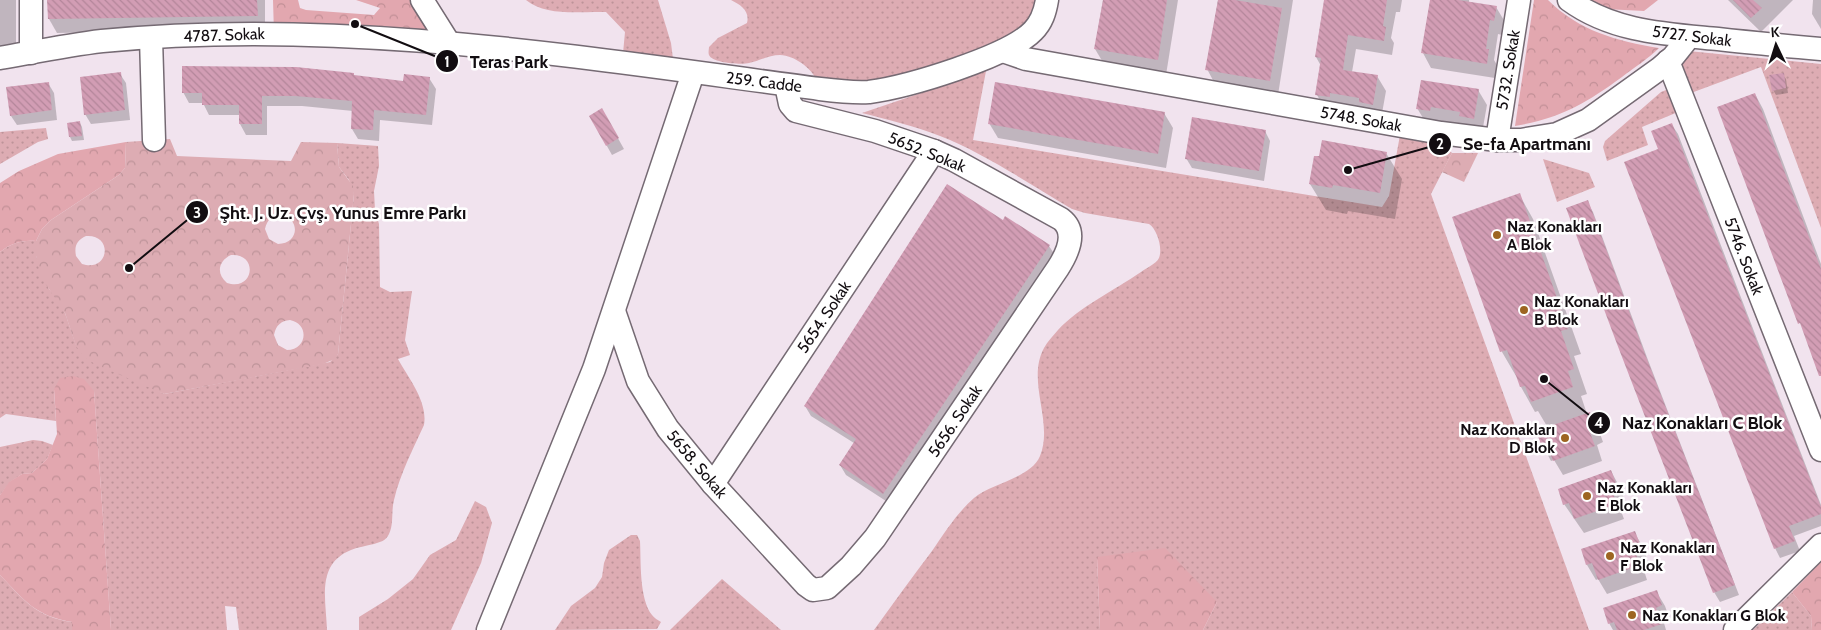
<svg xmlns="http://www.w3.org/2000/svg" width="1821" height="630" font-family="Cabin,sans-serif">
<style>
.grass{fill:url(#grass-dots)}
.forest{fill:url(#forest-crowns)}
.park{fill:url(#park-crowns);fill-rule:evenodd}
.shadow{fill:#0003}
.building{fill:url(#building-back-hatch)}
.lines{fill:none;stroke-linecap:round;stroke-linejoin:round}
.minor-casing{stroke:#756a73;stroke-width:25}
.minor{stroke:#fff;stroke-width:22}
.poi-dot{fill:#9d6521;stroke:#fff;stroke-width:2}
.labels{text-anchor:middle;dominant-baseline:central;stroke-width:5;stroke-linejoin:round;paint-order:stroke}
.street-label{font-size:16px;fill:#120d11;stroke:#fff}
.poi-label{font-size:16px;font-weight:bold;fill:#120d11;stroke:#fff;text-anchor:start}
.leader{fill:none;stroke:#120d11;stroke-width:2}
.callout-dot{fill:#120d11;stroke:#fff;stroke-width:2}
.mark-label{font-size:15px;text-anchor:middle;font-weight:bold;fill:#fff}
.callout-label{font-size:18px;text-anchor:middle;font-weight:bold;fill:#120d11;stroke:#fff;stroke-width:5;stroke-linejoin:round;paint-order:stroke}
</style>
<defs>
<pattern id="grass-dots" width="8" height="8" patternUnits="userSpaceOnUse" patternTransform="scale(1.25)"><rect width="8" height="8" fill="#ddacb3"/><path d="M2 2h.1M6 6h.1" fill="none" stroke="#bd9399" stroke-width="1.8" stroke-linecap="round"/></pattern>
<pattern id="forest-crowns" width="20" height="18" patternUnits="userSpaceOnUse" patternTransform="scale(1.25)"><rect width="20" height="18" fill="#e2a7af"/><path d="M2 6a3 3 0 1 1 6 0M12 15a3 3 0 1 1 6 0" fill="none" stroke="#c18f96"/></pattern>
<pattern id="park-crowns" width="20" height="18" patternUnits="userSpaceOnUse" patternTransform="scale(1.25)"><rect width="20" height="18" fill="#ddacb3"/><path d="M2 6a3 3 0 1 1 6 0M12 15a3 3 0 1 1 6 0" fill="none" stroke="#bd9399"/></pattern>
<pattern id="building-back-hatch" width="6" height="6" patternUnits="userSpaceOnUse" patternTransform="scale(1.25)"><rect width="6" height="6" fill="#d29db4"/><path d="M-1 5l2 2M0 0l6 6M5-1l2 2" fill="none" stroke="#b3869a"/></pattern>
</defs>
<rect width="100%" height="100%" fill="#f1e3ee"/>
<g class="grass">
<path d="M526,0H658L671,43L673,59L622,64L625,32L606,12C581,11 546,17 526,0Z"/>
<path d="M731,0H1047L1039,24L891,88L817,80C810,67 795,56 780,55C769,55 759,61 749,63C742,65 712,63 709,55C708,53 709,49 709,47L718,38L747,23C750,11 741,5 731,0Z"/>
<path d="M1688,51L1821,64V228L1761,67L1691,93L1682,69L1681,61Z"/>
<path d="M986,71L973,140L1382,207L1389,196L1400,135L1440,142L1452,153L1431,194L1589,630H1203L1217,602L1097,558L1100,630H874C893,604 912,577 932,551C945,532 957,513 974,498C992,483 1031,478 1040,456C1054,422 1026,381 1044,348C1047,342 1053,336 1058,330C1079,307 1115,290 1141,272C1146,268 1156,264 1159,258C1163,248 1157,229 1149,224L1085,213L1072,209C1029,184 986,154 940,136C915,126 889,120 862,113Z"/>
<path d="M1666,90L1669,91L1678,112L1642,127L1648,145L1607,161L1603,147L1605,141L1661,92Z"/>
<path d="M46,128L48,139L38,142L0,164V132Z"/>
<path d="M337,143L378,146L379,166L374,191L375,210L379,224L380,287L390,292L412,291L405,340L410,355L398,359C409,379 428,402 424,425C413,449 400,474 394,500C391,511 394,524 389,534C386,541 380,542 374,544C366,546 358,547 351,550C316,564 326,599 327,630H239L236,607L225,606L227,630H111L94,391L54,390L56,421L6,414L0,418V252C12,243 21,240 36,241V256L49,289L60,302L65,313L76,345L164,394L330,362L338,354L354,194L349,180L339,167Z"/>
<path d="M1543,159L1589,173L1595,187L1557,202Z"/>
<path d="M33,440L42,441L53,445L47,459L32,473L22,474L10,482L0,495V447Z"/>
<path d="M475,501L486,507L492,523L481,563L451,630H359V617L388,599L413,579L430,555L456,540Z"/>
<path d="M631,535H637L640,541C641,560 639,599 652,615C654,618 658,620 661,622L657,629L555,630L571,606L595,588L602,577L604,563L609,550Z"/>
<path d="M0,575C24,600 36,617 72,622V630H0Z"/>
<path d="M722,579L781,630H670Z"/>
<path d="M1792,592L1811,616L1812,630H1753Z"/>
</g>
<g class="forest">
<path d="M273,0H298L300,8L306,10L374,15L380,8L356,0H422L449,43L274,34Z"/>
<path d="M1534,0H1548C1579,31 1617,41 1659,48C1648,59 1635,67 1622,77C1585,104 1561,118 1515,126Z"/>
<path d="M1589,0H1658L1644,11L1605,9Z"/>
<path d="M126,142L125,168L119,175L51,220L42,229L36,241C21,240 12,243 0,252V183L19,171L58,154Z"/>
<path d="M73,376L84,379L94,391L111,630H72V622C35,616 24,600 0,575V495L9,482L22,474L32,473L47,459L57,434L54,389L60,378Z"/>
<path d="M1165,548L1217,602L1203,630H1100L1097,557Z"/>
<path d="M1821,562V630H1812L1811,616L1792,592Z"/>
</g>
<g class="park">
<path d="M170,139L177,156L291,161L301,142L337,143L339,167L353,186L354,194L338,354L335,359L323,364L164,394L95,364L84,357L76,346L65,313L41,277L36,256V241L42,229L51,220L119,175L125,168L126,142ZM281,214C301,219 299,244 278,244L269,239L265,229C267,220 272,215 281,214ZM86,236C114,234 109,273 82,264L76,256C74,246 77,240 86,236ZM231,255C259,253 254,292 227,283C216,274 218,261 231,255ZM290,320C310,324 307,350 287,350L278,345L274,335C276,325 281,321 290,320Z"/>
<path d="M1452,153H1478L1464,182L1442,172Z"/>
</g>
<g class="shadow">
<rect x="0" y="0" width="16" height="48"/>
<path d="M49,0H265V29L57,33L49,19Z"/>
<path d="M1103,0H1178L1166,75L1104,64L1095,49Z"/>
<path d="M1218,0H1293L1278,95L1215,84L1207,69Z"/>
<path d="M1325,0H1402L1400,12H1396L1391,38L1394,43L1392,55L1356,49L1352,72L1377,76L1386,91L1381,119L1325,109L1317,95L1321,66L1316,57Z"/>
<path d="M1431,0H1469V3L1496,7L1505,22L1502,35L1498,34L1494,60L1497,65L1495,78L1431,68L1423,53Z"/>
<path d="M1728,0H1793L1761,32Z"/>
<path d="M1813,0H1821V29L1812,14Z"/>
<path d="M120,74L126,83L130,120L91,124L85,114Z"/>
<path d="M353,74L355,77L404,82L429,78L436,89L432,125L380,120L379,141L358,139L352,129L353,111L302,106H267V135H246L240,124V115H209L203,103H189L183,92Z"/>
<path d="M1783,75L1786,79L1788,93L1776,95L1773,90Z"/>
<path d="M48,83L54,93L57,120L17,125L11,116Z"/>
<path d="M1478,90L1487,105L1482,133L1426,123L1417,108Z"/>
<path d="M1755,94L1763,109L1821,264V375Z"/>
<path d="M602,110L624,149L612,155L590,116Z"/>
<path d="M1164,113L1173,128L1166,168L998,138L989,123Z"/>
<path d="M80,123L82,127L84,140L72,141L70,137Z"/>
<path d="M1672,125L1678,134L1821,505V526L1794,536L1800,551L1780,558L1775,548L1660,150Z"/>
<path d="M1265,131L1270,141L1264,181L1192,168L1186,158Z"/>
<path d="M1386,153L1402,179L1395,219L1348,211L1347,214L1326,210L1310,184Z"/>
<path d="M1519,194L1533,219L1581,354L1574,356L1587,394L1581,396L1587,414L1589,413L1598,428L1603,442L1597,445L1602,461L1563,475L1554,460L1551,461L1543,446L1548,428L1538,411L1535,412L1521,387L1517,376H1516L1502,352L1454,217Z"/>
<path d="M1587,202L1593,212L1648,360L1739,595L1720,602L1714,592Z"/>
<path d="M1049,246L1055,255L889,503L846,475L840,465L854,443L811,416L805,406Z"/>
<path d="M1611,471L1619,486L1625,501L1618,503L1624,519L1584,533L1564,504Z"/>
<path d="M1634,532L1643,547L1648,562L1642,564L1647,580L1607,594L1598,579L1596,580L1587,565L1582,550Z"/>
<path d="M1656,591L1665,606L1670,620L1664,623L1666,630H1613L1609,623Z"/>
</g>
<g class="building">
<path d="M47,0H257L258,16L48,19Z"/>
<path d="M1103,0H1167L1158,60L1094,49Z"/>
<path d="M1218,0H1235L1282,8L1270,81L1205,70Z"/>
<path d="M1324,0H1387L1383,26L1386,27L1384,41L1348,35L1343,70L1378,75L1373,105L1359,102V98L1330,93V97L1315,95L1321,58L1315,57Z"/>
<path d="M1430,0H1458L1497,6L1494,21L1490,20L1486,49H1489L1487,64L1421,53Z"/>
<path d="M1733,0H1753L1762,8L1751,18Z"/>
<path d="M182,66L296,67L354,73V75L403,81L404,74L430,77L426,115L374,110L373,130L351,129L352,101L295,96H262V124H239V105H202V93H182Z"/>
<path d="M121,72L125,110L84,115L80,77Z"/>
<path d="M1784,73L1786,88L1772,91L1769,75Z"/>
<path d="M1421,80L1479,89L1474,119L1459,116L1460,112L1431,107L1430,111L1416,109Z"/>
<path d="M49,82L52,110L10,116L6,87Z"/>
<path d="M995,82L1165,112L1158,154L988,124Z"/>
<path d="M1755,93L1821,269V376H1819L1800,323L1798,324L1717,107Z"/>
<path d="M602,108L619,138L606,146L589,116Z"/>
<path d="M1192,117L1266,130L1259,171L1185,159Z"/>
<path d="M80,121L82,136L69,137L67,123Z"/>
<path d="M1672,123L1821,507V514L1789,526L1795,541L1774,549L1624,162L1658,149L1651,131Z"/>
<path d="M1322,140L1387,152L1380,193L1333,185L1332,188L1309,184L1314,156H1319Z"/>
<path d="M947,184L1003,220L1005,216L1050,245L883,494L839,465L856,439L804,406Z"/>
<path d="M1520,193L1568,329L1561,331L1574,369L1568,371L1573,387L1531,402L1525,386L1520,387L1507,350L1500,352L1452,217Z"/>
<path d="M1588,200L1643,349L1735,585L1713,593L1617,344L1566,208Z"/>
<path d="M1590,412L1596,427L1589,430L1595,446L1553,461L1547,444L1542,447L1536,431Z"/>
<path d="M1611,470L1617,486L1611,488L1617,504L1574,519L1569,503L1563,505L1558,489Z"/>
<path d="M1635,531L1641,547L1634,549L1640,565L1598,580L1592,563L1586,565L1581,549Z"/>
<path d="M1657,590L1662,605L1656,608L1662,624L1644,630H1617L1614,622L1608,624L1603,608Z"/>
</g>
<g class="lines">
<defs>
<g id="minor">
<path d="M31,0V53"/>
<path d="M422,0L449,43"/>
<path d="M1569,0C1613,32 1666,34 1718,39C1753,43 1787,46 1821,49"/>
<path d="M151,38L154,140"/>
<path d="M1003,51L1026,59L1441,133L1497,140H1521L1557,134L1588,120L1659,69L1673,57L1689,37"/>
<path d="M0,58C34,52 68,45 102,41C341,17 584,58 820,89C836,91 853,93 869,92C907,87 1008,57 1033,31C1042,22 1045,12 1047,0"/>
<path d="M1668,61L1821,450"/>
<path d="M1497,140L1519,0"/>
<path d="M614,311L638,381L668,429L713,484L806,585L813,590L827,588L851,566L875,538L1058,268C1067,254 1078,232 1061,219L954,160L934,151L875,131L796,111L790,104L786,85"/>
<path d="M713,484L934,151"/>
<path d="M488,630L594,369L693,73"/>
<path d="M1735,630L1821,545"/>
</g>
</defs>
<use href="#minor" class="minor-casing"/>
<use href="#minor" class="minor"/>
</g>
<g class="poi-dot">
<circle cx="1497" cy="235" r="5"/>
<circle cx="1524" cy="310" r="5"/>
<circle cx="1565" cy="438" r="5"/>
<circle cx="1587" cy="496" r="5"/>
<circle cx="1610" cy="556" r="5"/>
<circle cx="1632" cy="615" r="5"/>
</g>
<g class="labels">
<g class="street-label">
<text transform="translate(224 35) rotate(-2)">4787. Sokak</text>
<text transform="translate(1692 36) rotate(7)">5727. Sokak</text>
<text transform="translate(1508 70) rotate(-81)">5732. Sokak</text>
<text transform="translate(764 82) rotate(7)">259. Cadde</text>
<text transform="translate(1361 119) rotate(10)">5748. Sokak</text>
<text transform="translate(927 152) rotate(22)">5652. Sokak</text>
<text transform="translate(1744 256) rotate(69)">5746. Sokak</text>
<text transform="translate(824 317) rotate(-56)">5654. Sokak</text>
<text transform="translate(955 421) rotate(-56)">5656. Sokak</text>
<text transform="translate(697 464) rotate(50)">5658. Sokak</text>
</g>
<g class="poi-label">
<text x="1507" y="226">Naz Konakları<tspan x="1507" dy="18">A Blok</tspan></text>
<text x="1534" y="301">Naz Konakları<tspan x="1534" dy="18">B Blok</tspan></text>
<text x="1555" y="429" text-anchor="end">Naz Konakları<tspan x="1555" dy="18">D Blok</tspan></text>
<text x="1597" y="487">Naz Konakları<tspan x="1597" dy="18">E Blok</tspan></text>
<text x="1620" y="547">Naz Konakları<tspan x="1620" dy="18">F Blok</tspan></text>
<text x="1642" y="615">Naz Konakları G Blok</text>
</g>
</g>
<path class="leader" d="M355 24L447 61M1348 170L1440 144M129 268L197 212M1544 379L1599 423"/>
<g class="callout-dot">
<circle cx="355" cy="24" r="5"/>
<circle cx="1348" cy="170" r="5"/>
<circle cx="129" cy="268" r="5"/>
<circle cx="1544" cy="379" r="5"/>
<circle cx="447" cy="61" r="12"/>
<circle cx="1440" cy="144" r="12"/>
<circle cx="197" cy="212" r="12"/>
<circle cx="1599" cy="423" r="12"/>
</g>
<g class="mark-label">
<text x="447" y="67">1</text>
<text x="1440" y="149">2</text>
<text x="197" y="218">3</text>
<text x="1599" y="428">4</text>
</g>
<g class="callout-label">
<text x="509" y="68">Teras Park</text>
<text x="1527" y="150">Se-fa Apartmanı</text>
<text x="343" y="219">Şht. J. Uz. Çvş. Yunus Emre Parkı</text>
<text x="1702" y="429">Naz Konakları C Blok</text>
</g>
<g transform="translate(1776 45) rotate(356)" stroke="#ffffff" stroke-width="4" paint-order="stroke">
<path d="M0-4L9 19L0 12L-9 19Z" fill="#120d11"/>
<text y="-8" font-size="14" font-weight="bold" text-anchor="middle" fill="#120d11">K</text>
</g>
</svg>
